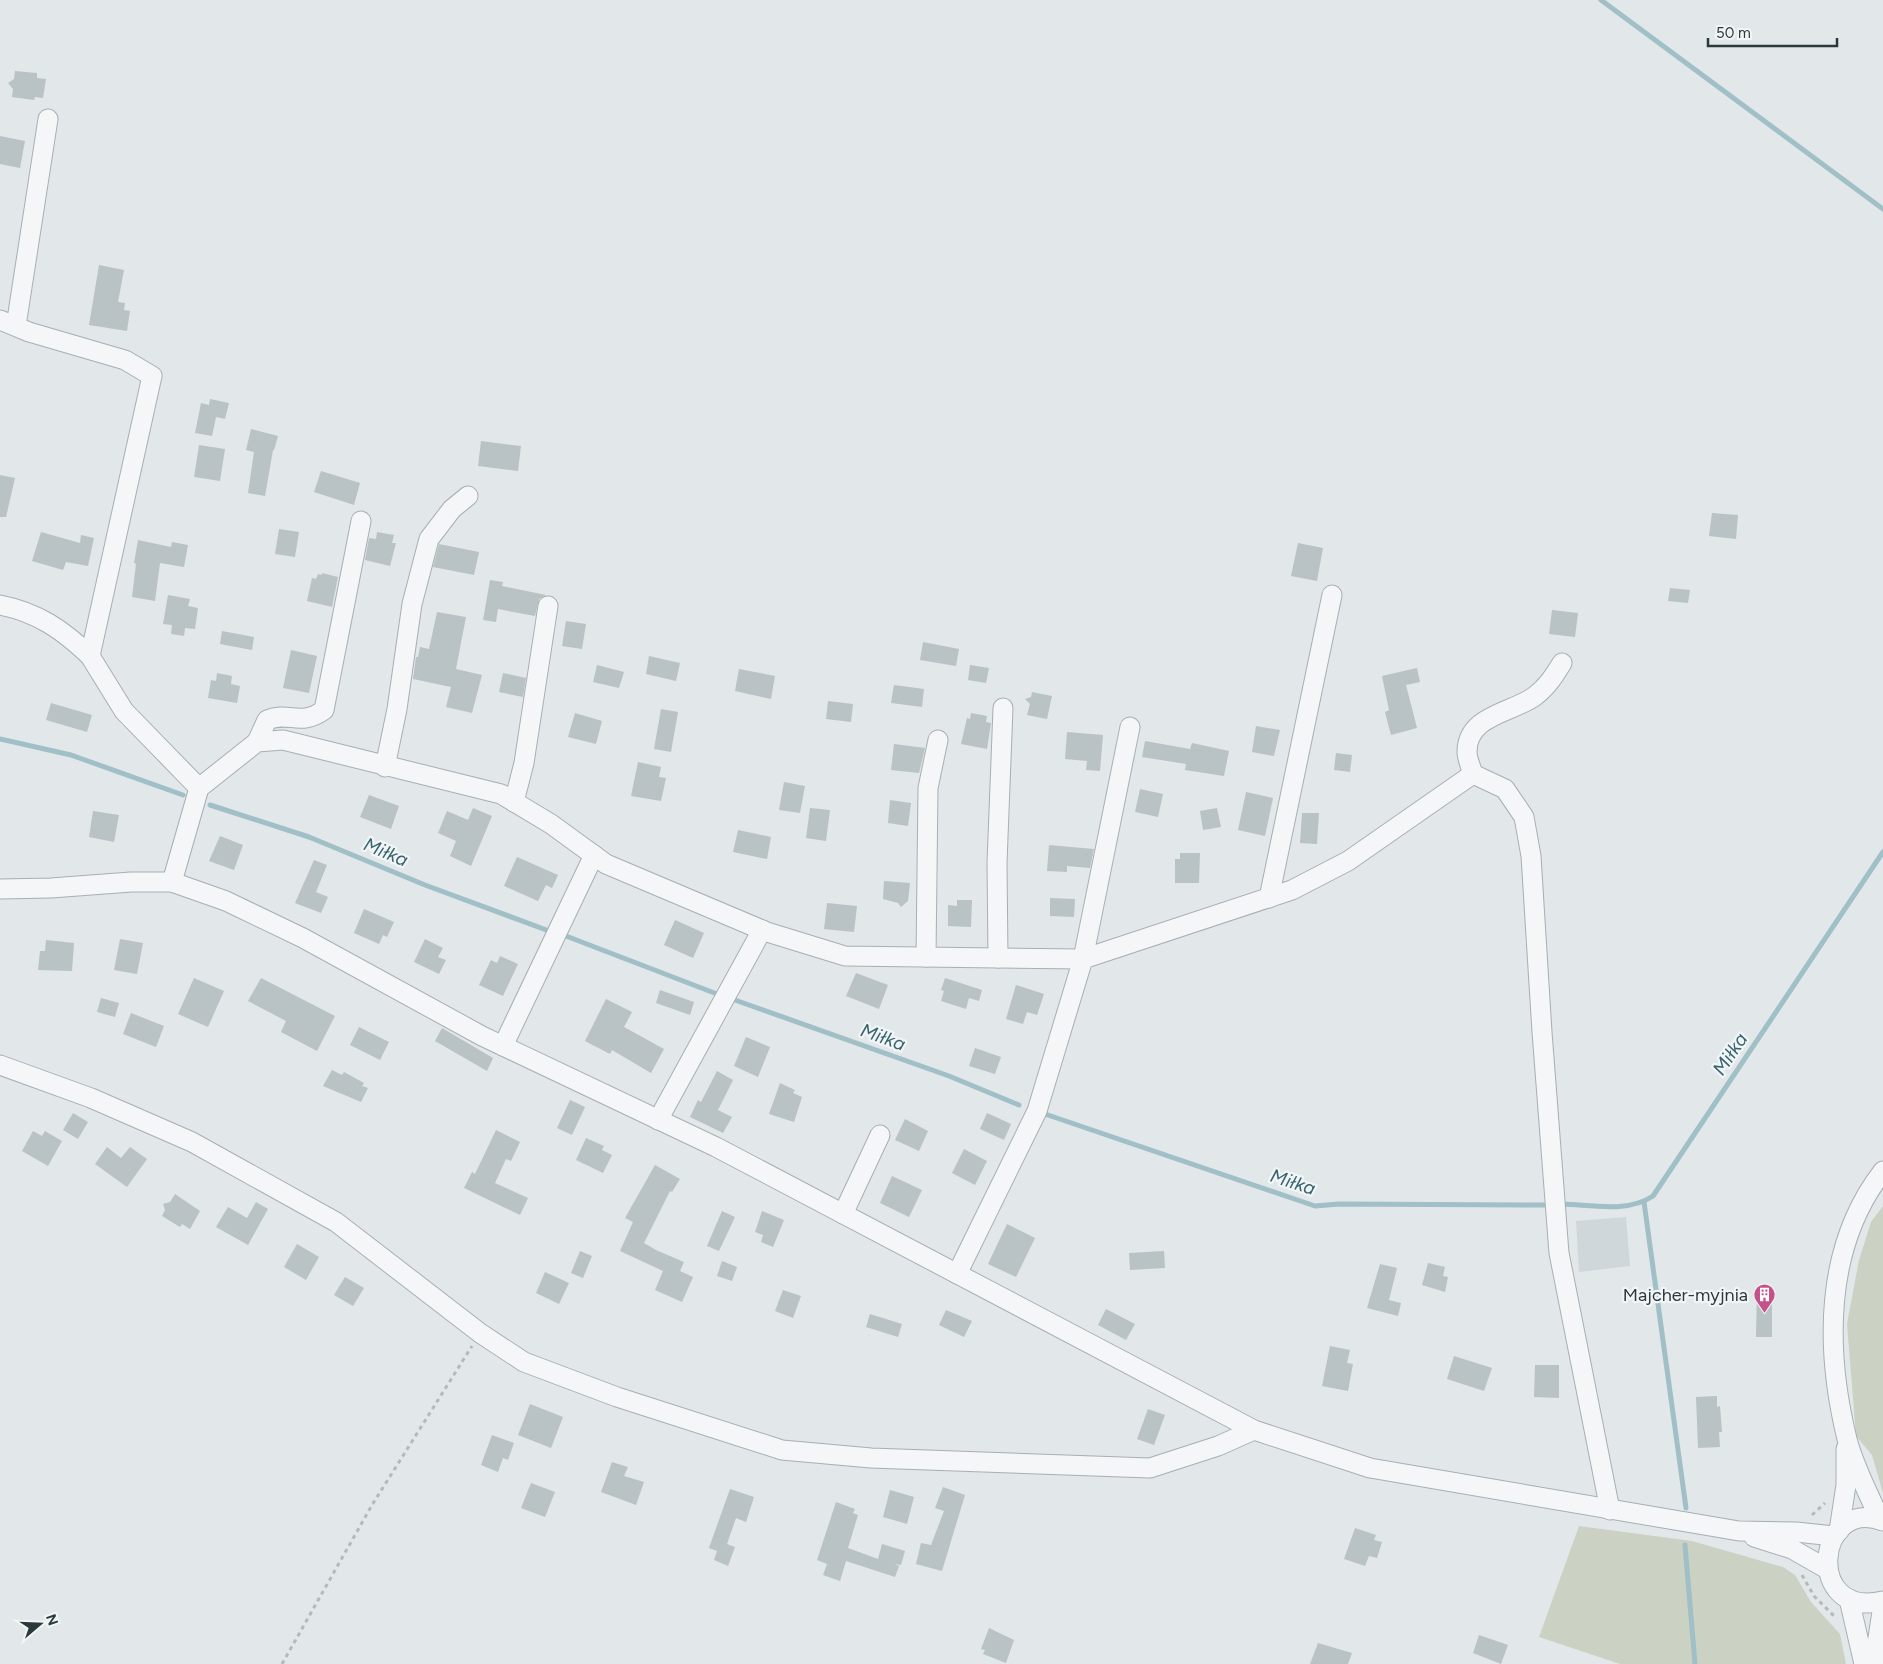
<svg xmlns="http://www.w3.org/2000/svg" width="1883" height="1664" font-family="Figtree,sans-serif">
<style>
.built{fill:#d0d7db}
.green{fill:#ccd2c3}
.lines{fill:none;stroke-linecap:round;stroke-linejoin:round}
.stream{stroke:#a0bfc6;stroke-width:5}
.building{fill:#b9c2c5}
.minor-casing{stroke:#a7afb3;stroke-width:21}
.path{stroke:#b4babc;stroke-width:3;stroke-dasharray:4 4;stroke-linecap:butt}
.minor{stroke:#f4f6f7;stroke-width:19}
.labels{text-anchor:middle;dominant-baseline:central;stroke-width:4.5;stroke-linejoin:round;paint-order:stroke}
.poi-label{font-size:18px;fill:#2b393f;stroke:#f1f5f6;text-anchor:end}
.water-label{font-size:19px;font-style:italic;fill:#386470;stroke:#f1f5f6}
</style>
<rect width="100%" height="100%" fill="#e2e7e9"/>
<path class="built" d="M1626,1217L1630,1266L1579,1272L1576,1221Z"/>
<g class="green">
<path d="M1883,1206V1493L1872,1455L1856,1436L1847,1324L1859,1260L1871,1222Z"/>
<path d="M1579,1526L1692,1541L1783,1567L1795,1575L1811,1602L1840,1634L1846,1664H1620L1539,1637Z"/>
</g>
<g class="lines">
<g class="stream">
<path d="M1601,0L1883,209"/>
<path d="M0,739L71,755L183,795"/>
<path d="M210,805L309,837L425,885L549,931"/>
<path d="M566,936L717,994"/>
<path d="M735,1000L949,1076L1019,1105"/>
<path d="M1045,1114L1315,1206L1339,1204L1544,1205"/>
<path d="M1644,1202L1686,1508"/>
<path d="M1563,1204C1592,1205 1628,1213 1653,1196L1883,852"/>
<path d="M1685,1545L1695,1664"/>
</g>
</g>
<g class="building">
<path d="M15,71L37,73V78L46,79L43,98L35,97L34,100L12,97L13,89L8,83L14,79Z"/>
<path d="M0,136L25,141L20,168L0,164Z"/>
<path d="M99,265L124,270L118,302L125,303L124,310L130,311L127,331L89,325Z"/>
<path d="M210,399L229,403L225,419L216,417L212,436L195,433L201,403L209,405Z"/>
<path d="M251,429L278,436L274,450H273L265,496L248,493L254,452L246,450Z"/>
<path d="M481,441L521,446L518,471L478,466Z"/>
<path d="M199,445L225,449L220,481L194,477Z"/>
<path d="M321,471L360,483L354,505L314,492Z"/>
<path d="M0,475L15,478L6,517H0Z"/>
<path d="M1712,513L1738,515L1736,539L1709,536Z"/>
<path d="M279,529L299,532L295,557L275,554Z"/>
<path d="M41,532L80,543L81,535L94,538L88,566L66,562L63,570L32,561Z"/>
<path d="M377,532L394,535L392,543H396L390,566L365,560L369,538L376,539Z"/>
<path d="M138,540L171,547L172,542L188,545L184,567L160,563L155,601L132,597L136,564L134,563Z"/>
<path d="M1298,543L1323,548L1317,581L1291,576Z"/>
<path d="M439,544L479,552L474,575L433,567Z"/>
<path d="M322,573L338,577L332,607L307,601L312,578L316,579L318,574L322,575Z"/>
<path d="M490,580L503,582L502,586L546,595L539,599L535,616L498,609L496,622L483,620Z"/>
<path d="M1670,588L1690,590L1688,603L1668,601Z"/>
<path d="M168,595L190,599L188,606L198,608L195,629L185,628L184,636L171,634L172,625L163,624Z"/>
<path d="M1552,610L1578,613L1575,637L1549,634Z"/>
<path d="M437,612L466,617L456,669L482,675L472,713L446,707L451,687L413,679L416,657H418L420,647L429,649Z"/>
<path d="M566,621L586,624L582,649L562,646Z"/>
<path d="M222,631L254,637L252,650L220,644Z"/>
<path d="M923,642L959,649L956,666L920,660Z"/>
<path d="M291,650L317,656L309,693L283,688Z"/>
<path d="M649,656L680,663L676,681L646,674Z"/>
<path d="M597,665L624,672L619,688L593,682Z"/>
<path d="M970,665L989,668L986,683L968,680Z"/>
<path d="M1417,668L1420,682L1406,685L1417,728L1391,735L1385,712L1389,710L1382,676Z"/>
<path d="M739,669L775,676L771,699L735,691Z"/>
<path d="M217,673L232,676L231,684L240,686L237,703L208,698L211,680L216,681Z"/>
<path d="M503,673L526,678L523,697L499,692Z"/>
<path d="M894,685L924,689L922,707L891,703Z"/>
<path d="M1032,692L1052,696L1047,719L1027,715L1030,704L1025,699L1031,697Z"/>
<path d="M828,701L853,704L851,722L826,719Z"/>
<path d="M51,703L92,715L87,732L46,720Z"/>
<path d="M661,709L678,712L671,752L654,749Z"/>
<path d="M575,713L602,721L596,744L568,737Z"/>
<path d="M971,713L987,716L986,722L991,723L987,749L961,744L967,718L970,719Z"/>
<path d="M1256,726L1280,730L1274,756L1252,752Z"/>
<path d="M1067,732L1103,735L1100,771L1086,770L1087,761L1065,759Z"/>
<path d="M1145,741L1190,749L1192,743L1229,751L1224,776L1185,770L1186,764L1142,757Z"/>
<path d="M894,744L925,748L919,773L891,770Z"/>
<path d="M1336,753L1352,755L1350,772L1334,770Z"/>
<path d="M638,762L661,767L659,777L666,778L661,801L631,796Z"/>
<path d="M784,782L805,786L800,813L779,810Z"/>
<path d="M1140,789L1163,794L1158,817L1135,812Z"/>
<path d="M1246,792L1273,798L1265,836L1238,830Z"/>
<path d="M369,795L399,806L391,829L360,817Z"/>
<path d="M890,800L911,803L908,826L888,823Z"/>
<path d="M473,808L492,816L471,866L450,856L456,841L438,833L447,811L468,820Z"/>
<path d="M810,808L830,810L826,841L806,838Z"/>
<path d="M1217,808L1221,827L1203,830L1200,811Z"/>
<path d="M93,811L119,815L114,842L89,837Z"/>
<path d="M1302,813H1319L1317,844L1300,843Z"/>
<path d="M738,830L771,837L767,859L733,852Z"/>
<path d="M220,836L243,845L234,870L209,861Z"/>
<path d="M1049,845L1094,849L1090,868L1067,866V872L1047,871Z"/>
<path d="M1180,853H1200L1199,883H1175V859H1180Z"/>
<path d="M517,857L558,875L552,888L546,885L538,901L504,886Z"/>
<path d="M314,860L327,865L316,892L328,897L321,913L295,903Z"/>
<path d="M884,881L910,883L908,901L901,907L898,903L883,899Z"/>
<path d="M1050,898L1075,899L1074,917L1050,916Z"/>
<path d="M957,900H972L971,927L948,926V905L957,906Z"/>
<path d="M827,903L857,906L854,932L824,929Z"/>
<path d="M364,909L394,922L387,937L383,935L379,944L354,933Z"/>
<path d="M675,920L704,933L693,958L664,945Z"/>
<path d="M120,939L143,943L137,974L114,970Z"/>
<path d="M425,939L443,948L438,957L446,960L439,974L414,962Z"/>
<path d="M46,940L74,943L72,971L38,970L40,951H45Z"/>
<path d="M500,956L518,964L503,996L479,985L491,960L497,963Z"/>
<path d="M856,973L888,985L879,1009L846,996Z"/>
<path d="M194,978L224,991L208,1027L178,1014Z"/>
<path d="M261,978L335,1016L317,1051L281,1032L286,1021L248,1001Z"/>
<path d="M945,978L982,990L979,1001L969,998L966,1009L941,1001L944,991L941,990Z"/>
<path d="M1016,985L1044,994L1037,1015L1027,1012L1023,1024L1006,1019Z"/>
<path d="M660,990L694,1002L690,1015L656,1003Z"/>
<path d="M101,998L119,1003L115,1017L97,1012Z"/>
<path d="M606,999L632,1012L624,1027L664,1049L651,1073L612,1050L610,1054L585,1041Z"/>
<path d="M131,1013L164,1026L156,1047L123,1034Z"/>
<path d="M359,1027L389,1042L380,1060L350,1045Z"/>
<path d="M442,1028L493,1058L487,1071L435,1041Z"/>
<path d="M746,1037L770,1047L758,1077L734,1066Z"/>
<path d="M975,1048L1001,1057L995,1074L969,1066Z"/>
<path d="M332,1070L342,1075L344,1072L364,1083L362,1086L368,1088L361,1102L323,1086Z"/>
<path d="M717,1071L733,1080L718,1110L732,1117L723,1133L690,1117L698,1100L701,1102Z"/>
<path d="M780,1083L795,1090L793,1093L802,1097L794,1122L769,1114Z"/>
<path d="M570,1100L585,1107L572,1135L557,1128Z"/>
<path d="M73,1113L88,1122L78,1139L63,1130Z"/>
<path d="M987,1113L1011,1124L1004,1140L980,1129Z"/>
<path d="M905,1119L928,1131L919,1151L895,1140Z"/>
<path d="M496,1130L520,1142L511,1161L506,1159L495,1183L528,1198L520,1215L464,1188L472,1172L475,1174Z"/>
<path d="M33,1131L42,1136L45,1131L62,1141L48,1166L22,1151Z"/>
<path d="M586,1138L604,1146L602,1150L612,1155L603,1173L576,1160Z"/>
<path d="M107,1147L121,1158L130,1147L147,1159L127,1187L95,1164Z"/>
<path d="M964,1149L987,1161L975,1185L952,1173Z"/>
<path d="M655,1165L680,1179L672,1192L670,1191L644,1243L656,1250L684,1262L680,1271L693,1277L682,1302L655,1290L663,1271L620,1251L633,1222L625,1218Z"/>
<path d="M892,1176L922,1190L909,1217L880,1203Z"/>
<path d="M175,1194L200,1211L190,1229L182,1224L180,1227L162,1216L165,1210L163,1204L170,1202Z"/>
<path d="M256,1202L268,1209L248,1245L216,1227L228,1207L247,1218Z"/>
<path d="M722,1211L735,1217L719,1251L707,1246Z"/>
<path d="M762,1211L784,1220L773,1247L761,1242L763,1235L755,1232Z"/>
<path d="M1007,1224L1035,1238L1016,1277L988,1264Z"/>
<path d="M297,1244L319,1257L306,1280L284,1267Z"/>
<path d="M580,1251L592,1256L583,1278L571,1273Z"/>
<path d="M1164,1251L1165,1268L1130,1270L1129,1253Z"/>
<path d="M722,1261L737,1267L732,1281L717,1276Z"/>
<path d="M1428,1263L1445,1267L1443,1276L1448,1277L1445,1292L1422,1285Z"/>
<path d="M1380,1264L1397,1268L1389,1300L1401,1303L1398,1316L1367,1308Z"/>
<path d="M545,1272L569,1283L559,1304L536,1293Z"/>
<path d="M345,1277L364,1288L353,1306L334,1295Z"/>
<path d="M783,1290L801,1296L793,1318L775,1311Z"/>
<path d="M1757,1290L1772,1291V1337H1756Z"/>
<path d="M1106,1309L1135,1324L1126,1340L1098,1325Z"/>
<path d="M946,1310L972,1321L964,1337L939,1325Z"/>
<path d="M870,1314L902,1324L898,1337L866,1327Z"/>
<path d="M1330,1346L1350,1350L1347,1363L1353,1364L1348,1391L1322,1386Z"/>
<path d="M1454,1356L1492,1368L1484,1391L1447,1379Z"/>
<path d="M1535,1365H1559V1398L1534,1397Z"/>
<path d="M1717,1396V1407L1720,1406L1722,1432H1719L1720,1447L1698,1448L1696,1397Z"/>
<path d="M530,1404L563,1417L551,1448L518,1435Z"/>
<path d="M1148,1409L1165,1415L1154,1445L1137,1439Z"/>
<path d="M492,1435L514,1443L508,1460L503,1458L498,1472L481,1465Z"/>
<path d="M612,1462L628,1467L624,1476L644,1482L636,1505L601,1492Z"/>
<path d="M531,1483L555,1492L545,1517L521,1508Z"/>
<path d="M943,1487L965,1495L942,1571L916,1564L921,1543L931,1545L944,1511L935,1508Z"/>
<path d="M730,1489L754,1497L746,1522L736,1518L727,1544L735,1547L728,1566L714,1560L717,1551L709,1548Z"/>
<path d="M890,1490L914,1497L907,1524L883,1517Z"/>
<path d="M836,1502L855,1509L853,1513L858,1515L848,1548L878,1559L882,1544L905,1551L901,1565L895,1564L899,1566L895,1577L846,1561L840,1581L823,1575L827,1564L817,1560Z"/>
<path d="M1355,1528L1376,1535L1374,1540L1382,1542L1377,1558L1369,1556L1365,1566L1344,1559Z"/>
<path d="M989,1628L1014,1640L1006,1663L983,1654L985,1650L981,1649Z"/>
<path d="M1479,1635L1508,1645L1501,1664L1473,1653Z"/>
<path d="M1318,1643L1352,1653L1348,1664H1310Z"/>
</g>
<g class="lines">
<defs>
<g id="minor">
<path d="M0,320L29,332L125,360L152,376L90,656L124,711L199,788"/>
<path d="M16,326L48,119"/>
<path d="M0,605C37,612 63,630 90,656"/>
<path d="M257,742L267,720C290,711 300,727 324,710L361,521"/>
<path d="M385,767L397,709L412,604L429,539L452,509L468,496"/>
<path d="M1473,774L1505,789L1524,817L1531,856L1542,1032L1559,1253L1610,1510"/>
<path d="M1473,774C1471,767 1467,759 1467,752C1467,715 1512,713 1535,696C1547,687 1554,676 1562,663"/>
<path d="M514,802L524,763L548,606"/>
<path d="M172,882L199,788L257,742L283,740L501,794L551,824L606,864L767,932L845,956L1083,959L1130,727"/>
<path d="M0,889L51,888L131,882H172L226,901L303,938L482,1036L716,1147L1254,1430L1370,1468L1739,1531L1796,1532L1834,1536"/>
<path d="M1269,898L1332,595"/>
<path d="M926,957L928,788L938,740"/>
<path d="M998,958L997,863L1003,708"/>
<path d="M503,1046L594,855"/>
<path d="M0,1065L91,1098L192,1142L336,1222L480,1333L524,1362L617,1397L782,1450L871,1458L1150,1468L1218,1446L1254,1430"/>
<path d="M658,1120L762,930"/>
<path d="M843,1214L880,1135"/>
<path d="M957,1274L1037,1111L1083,959L1292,890L1348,861L1473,774"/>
<path d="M1880,1520C1869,1494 1854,1467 1847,1439C1825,1349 1824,1247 1883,1171"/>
<path d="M1883,1521C1815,1496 1804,1620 1883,1601"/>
<path d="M1839,1531L1846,1485V1449"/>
<path d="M1754,1537L1792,1549L1827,1569"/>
<path d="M1849,1599L1864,1664"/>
<path d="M1874,1664L1883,1605"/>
</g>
</defs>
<use href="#minor" class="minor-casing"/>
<g class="path">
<path d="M1812,1515L1825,1503"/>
<path d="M1802,1575L1814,1596L1835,1617"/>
<path d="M282,1664L372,1505L472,1346"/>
</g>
<use href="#minor" class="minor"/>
</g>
<defs>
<symbol id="building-pin" viewBox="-11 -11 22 30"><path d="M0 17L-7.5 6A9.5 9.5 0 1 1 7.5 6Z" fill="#c45189" stroke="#f1f5f6"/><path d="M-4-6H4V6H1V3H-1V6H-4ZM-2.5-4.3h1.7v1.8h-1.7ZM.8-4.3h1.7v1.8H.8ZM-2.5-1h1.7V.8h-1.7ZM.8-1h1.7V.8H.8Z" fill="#fff"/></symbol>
</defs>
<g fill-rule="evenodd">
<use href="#building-pin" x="1752" y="1282" width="25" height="34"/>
</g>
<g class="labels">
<g class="poi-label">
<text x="1748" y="1295">Majcher-myjnia</text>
</g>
<g class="water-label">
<text transform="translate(386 852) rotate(23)">Miłka</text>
<text transform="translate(883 1037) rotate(20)">Miłka</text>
<text transform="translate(1730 1054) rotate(-56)">Miłka</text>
<text transform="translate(1293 1182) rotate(18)">Miłka</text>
</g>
</g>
<g transform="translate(40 1624) rotate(71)" stroke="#f1f5f6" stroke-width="4" paint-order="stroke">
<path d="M0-4L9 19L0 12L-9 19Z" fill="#2b393f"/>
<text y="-8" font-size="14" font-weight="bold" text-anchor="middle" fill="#2b393f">N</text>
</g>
<path d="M1708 38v8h129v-8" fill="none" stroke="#2b393f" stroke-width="2.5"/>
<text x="1716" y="38" font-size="15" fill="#2b393f" stroke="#f1f5f6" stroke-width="4" paint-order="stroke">50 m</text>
</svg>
